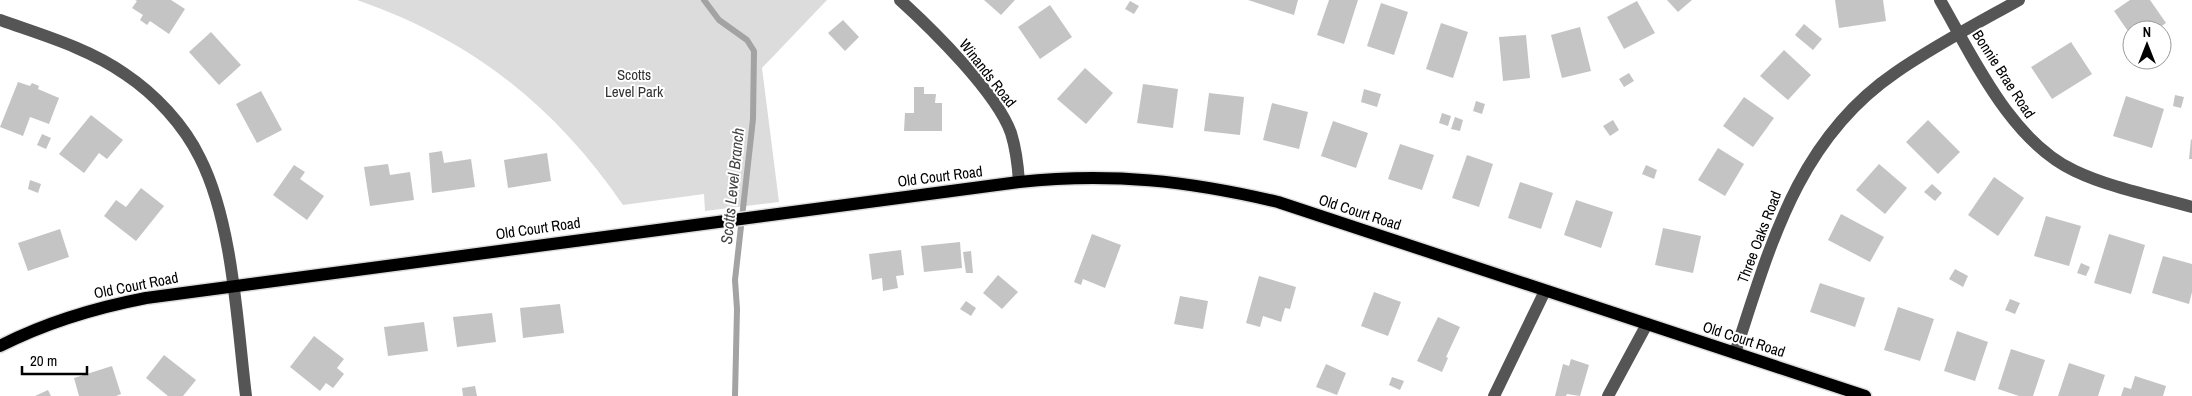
<svg xmlns="http://www.w3.org/2000/svg" width="2192" height="396" font-family="'Archivo Narrow',sans-serif">
<style>
.green{fill:#dcdcdc}
.lines{fill:none;stroke-linecap:round;stroke-linejoin:round}
.stream{stroke:#a3a3a3;stroke-width:6}
.building{fill:#c4c4c4}
.major-casing{stroke:#dbdbdb;stroke-width:15}
.minor{stroke:#555;stroke-width:12}
.major{stroke:#000;stroke-width:12}
.labels{text-anchor:middle;dominant-baseline:central;stroke-width:4;stroke-linejoin:round;paint-order:stroke}
.street-label{font-size:15px;fill:#000;stroke:#fff}
.park-label{font-size:15px;fill:#333;stroke:#fff}
.water-label{font-size:16px;font-style:italic;fill:#444;stroke:#fff}
</style>
<rect width="100%" height="100%" fill="#fff"/>
<path class="green" d="M357,0H827L762,68L779,202L705,211L704,194L623,205C554,105 472,40 357,0Z"/>
<g class="lines">
<path class="stream" d="M704,0L719,20L747,40L754,51L753,119L735,280L737,309L735,396"/>
</g>
<g class="building">
<path d="M135,0H171L185,9L169,34L150,21L147,25L140,20L143,15L132,8L137,1Z"/>
<path d="M984,0H1015L1001,15Z"/>
<path d="M1248,0H1298L1294,15Z"/>
<path d="M1329,0H1358L1344,44L1317,35Z"/>
<path d="M1667,0H1692L1678,12Z"/>
<path d="M1835,0H1883L1886,21L1839,28Z"/>
<path d="M2130,0H2150L2166,23L2156,30H2132V37L2114,11Z"/>
<path d="M1130,1L1139,6L1134,14L1125,9Z"/>
<path d="M1637,1L1655,33L1624,49L1607,17Z"/>
<path d="M1381,3L1408,12L1394,55L1367,46Z"/>
<path d="M1050,5L1072,37L1040,59L1018,27Z"/>
<path d="M843,20L859,37L845,51L828,33Z"/>
<path d="M1441,23L1468,32L1453,78L1426,69Z"/>
<path d="M1804,24L1822,39L1813,50L1795,35Z"/>
<path d="M1580,27L1591,71L1562,78L1551,35Z"/>
<path d="M211,32L241,65L219,85L189,52Z"/>
<path d="M1526,35L1530,78L1503,81L1499,37Z"/>
<path d="M2071,42L2092,74L2052,99L2031,67Z"/>
<path d="M1784,50L1811,75L1788,100L1760,76Z"/>
<path d="M1085,68L1113,93L1086,124L1057,99Z"/>
<path d="M1629,73L1634,81L1624,87L1619,79Z"/>
<path d="M18,82L30,86L32,83L39,86L38,89L59,98L49,124L30,117L23,136L0,127Z"/>
<path d="M1143,84L1178,89L1173,128L1137,123Z"/>
<path d="M914,87H924V94H936L935,103H942V131H904L905,113H914Z"/>
<path d="M1364,89L1381,94L1377,107L1361,102Z"/>
<path d="M261,91L282,130L257,143L236,104Z"/>
<path d="M1209,93L1244,97L1240,135L1204,131Z"/>
<path d="M2175,95L2184,97L2181,108L2173,106Z"/>
<path d="M2126,96L2164,109L2152,148L2113,136Z"/>
<path d="M1744,97L1774,118L1753,147L1723,126Z"/>
<path d="M1476,101L1485,104L1482,114L1473,111Z"/>
<path d="M1272,103L1308,112L1299,149L1263,140Z"/>
<path d="M1442,113L1451,116L1448,126L1439,123Z"/>
<path d="M91,115L123,140L107,159L99,153L84,173L59,154Z"/>
<path d="M1455,117L1463,120L1460,131L1451,129Z"/>
<path d="M1613,120L1619,130L1610,136L1603,126Z"/>
<path d="M1928,120L1960,152L1938,174L1906,142Z"/>
<path d="M1333,121L1368,133L1356,168L1321,156Z"/>
<path d="M42,134L51,138L46,149L37,145Z"/>
<path d="M2191,139L2192,140V159H2189Z"/>
<path d="M1400,144L1434,155L1422,190L1388,179Z"/>
<path d="M1718,148L1744,164L1725,196L1698,180Z"/>
<path d="M442,151L444,163L471,159L475,187L432,193L429,153Z"/>
<path d="M547,153L551,181L508,188L504,160Z"/>
<path d="M1467,155L1493,164L1479,207L1452,198Z"/>
<path d="M388,164L390,175L410,172L414,200L370,206L364,167Z"/>
<path d="M1879,164L1907,188L1885,214L1856,190Z"/>
<path d="M294,165L305,172L300,179L324,196L307,220L273,195Z"/>
<path d="M1646,165L1657,170L1654,179L1642,174Z"/>
<path d="M1994,177L2024,198L1998,236L1968,215Z"/>
<path d="M30,180L41,184L38,193L28,189Z"/>
<path d="M1520,182L1553,193L1541,229L1508,218Z"/>
<path d="M1932,184L1942,193L1935,201L1924,192Z"/>
<path d="M141,188L164,206L136,241L104,216L116,200L126,207Z"/>
<path d="M1576,200L1613,212L1601,248L1564,235Z"/>
<path d="M1841,214L1884,237L1870,262L1828,240Z"/>
<path d="M2046,216L2081,226L2069,266L2034,256Z"/>
<path d="M1663,228L1701,236L1693,273L1655,265Z"/>
<path d="M60,229L69,257L28,271L18,243Z"/>
<path d="M1092,234L1121,245L1105,288L1083,279L1081,285L1074,282Z"/>
<path d="M2109,234L2145,245L2131,294L2094,283Z"/>
<path d="M960,242L962,268L924,272L921,246Z"/>
<path d="M901,250L904,275L896,276L898,288L883,291L882,278L872,280L869,254Z"/>
<path d="M971,251L973,273H966L963,252Z"/>
<path d="M2163,256L2192,264V292L2189,304L2152,293Z"/>
<path d="M2081,263L2090,267L2086,276L2077,273Z"/>
<path d="M1955,269L1968,276L1963,287L1949,279Z"/>
<path d="M998,275L1018,292L1002,309L983,293Z"/>
<path d="M1259,276L1296,287L1290,309L1285,308L1281,322L1263,316L1260,327L1246,323Z"/>
<path d="M1820,283L1865,298L1855,327L1810,312Z"/>
<path d="M1374,292L1401,302L1388,336L1361,326Z"/>
<path d="M1180,296L1208,301L1203,329L1174,324Z"/>
<path d="M2010,299L2020,303L2015,314L2005,310Z"/>
<path d="M966,301L976,308L971,316L960,309Z"/>
<path d="M560,304L564,333L523,338L520,308Z"/>
<path d="M1898,307L1934,319L1920,361L1884,350Z"/>
<path d="M492,313L496,342L457,347L453,317Z"/>
<path d="M1438,317L1460,327L1446,357L1448,358L1442,372L1417,361Z"/>
<path d="M424,322L428,351L388,356L384,327Z"/>
<path d="M1957,331L1988,342L1975,381L1944,371Z"/>
<path d="M314,336L344,359L337,368L344,374L333,388L326,383L320,391L290,367Z"/>
<path d="M2011,349L2045,360L2033,396H2019L1998,389Z"/>
<path d="M164,355L196,380L183,396H168L146,378Z"/>
<path d="M1571,359L1589,365L1580,396L1567,394L1566,396H1555L1563,364L1569,366Z"/>
<path d="M2069,363L2105,375L2098,396H2058Z"/>
<path d="M1326,364L1346,373L1337,395L1316,387Z"/>
<path d="M112,366L121,394L116,396H79L74,378Z"/>
<path d="M2135,376L2166,386L2163,396H2121L2124,387L2131,389Z"/>
<path d="M1392,377L1404,381L1400,390L1389,385Z"/>
<path d="M475,386L477,396H463L462,388Z"/>
<path d="M48,390L51,396H35Z"/>
</g>
<g class="lines">
<defs>
<path id="major" d="M0,346C47,322 94,308 146,298L1019,182C1111,172 1189,181 1278,202L1865,396"/>
</defs>
<use href="#major" class="major-casing"/>
<g class="minor">
<path d="M900,0C932,29 997,93 1011,133C1016,149 1018,166 1019,182"/>
<path d="M1940,0C1974,59 2011,141 2075,171C2111,188 2154,196 2192,207"/>
<path d="M0,20C42,35 88,48 125,74C155,94 184,125 200,158C233,223 237,323 246,396"/>
<path d="M1735,353C1770,247 1797,140 1895,73C1934,46 1978,23 2019,0"/>
<path d="M1494,396L1545,291"/>
<path d="M1608,396L1647,324"/>
</g>
<use href="#major" class="major"/>
</g>
<g class="labels">
<g class="street-label">
<text transform="translate(988 73) rotate(52)">Winands Road</text>
<text transform="translate(2004 74) rotate(57)">Bonnie Brae Road</text>
<text transform="translate(940 176) rotate(-7)">Old Court Road</text>
<text transform="translate(1360 212) rotate(18)">Old Court Road</text>
<text transform="translate(538 228) rotate(-8)">Old Court Road</text>
<text transform="translate(1759 237) rotate(-69)">Three Oaks Road</text>
<text transform="translate(136 285) rotate(-11)">Old Court Road</text>
<text transform="translate(1744 339) rotate(18)">Old Court Road</text>
</g>
<g class="park-label">
<text x="634" y="74">Scotts<tspan x="634" dy="17">Level Park</tspan></text>
</g>
<g class="water-label">
<text transform="translate(732 186) rotate(-84)">Scotts Level Branch</text>
</g>
</g>
<g transform="translate(2147 45)"><circle r="24" fill="#ffffff" stroke="#999999"/>
<path d="M0-4L9 19L0 12L-9 19Z" fill="#000000"/>
<text y="-8" font-size="14" font-weight="bold" text-anchor="middle" fill="#000000">N</text>
</g>
<path d="M22 366v8h65v-8" fill="none" stroke="#000000" stroke-width="2.5"/>
<text x="30" y="366" font-size="15" fill="#000000" stroke="#ffffff" stroke-width="4" paint-order="stroke">20 m</text>
</svg>
